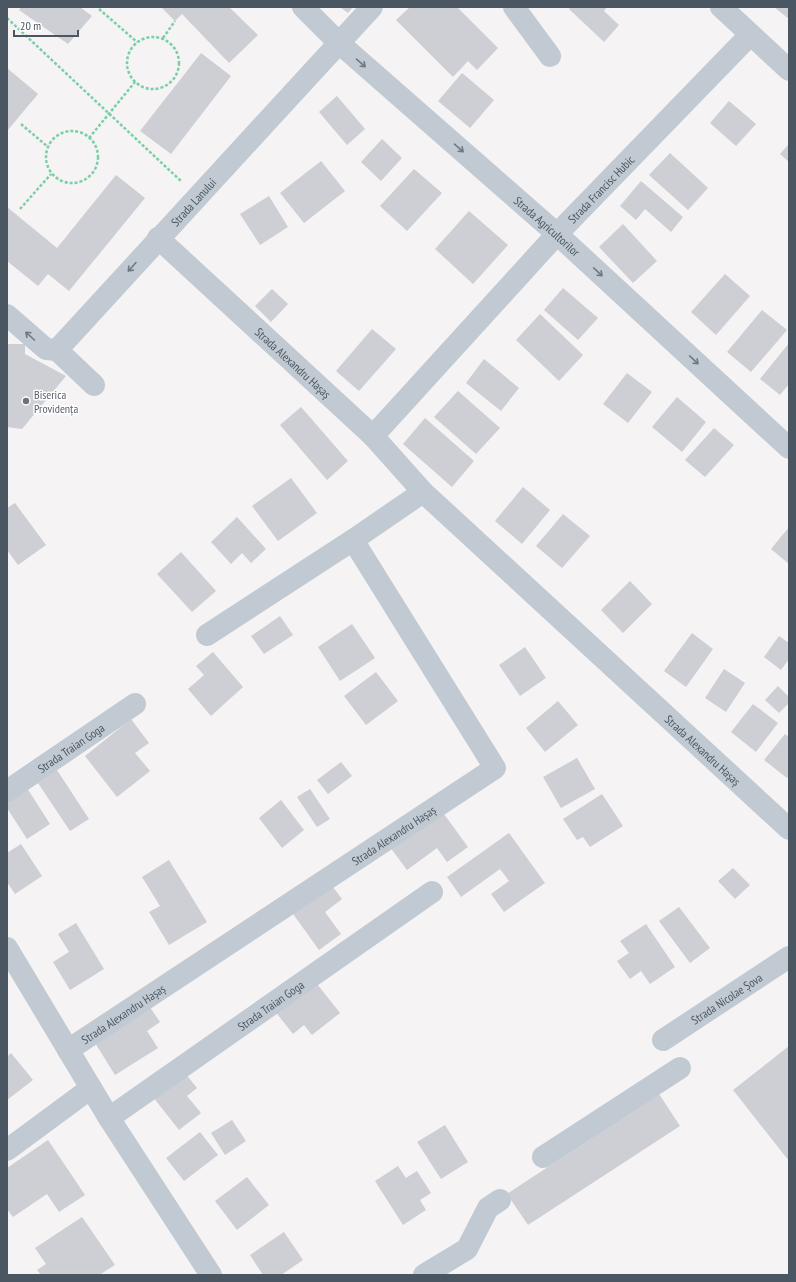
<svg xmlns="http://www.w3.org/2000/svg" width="796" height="1282" font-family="'PT Sans Narrow',sans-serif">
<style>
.building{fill:#cdcfd5}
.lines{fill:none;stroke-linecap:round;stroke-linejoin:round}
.path{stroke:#7ad0a6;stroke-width:2.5;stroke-dasharray:3 2;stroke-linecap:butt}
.minor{stroke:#c1cad2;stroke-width:22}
.oneway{stroke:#6e7983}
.worship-dot{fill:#6b7280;stroke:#fff;stroke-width:1.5}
.labels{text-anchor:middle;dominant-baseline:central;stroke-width:3;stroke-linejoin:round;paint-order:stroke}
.street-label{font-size:12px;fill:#4a5661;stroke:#fff}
.worship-label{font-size:12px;fill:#5b616d;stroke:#fff;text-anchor:start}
</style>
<rect width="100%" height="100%" fill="#f5f3f3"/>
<g class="building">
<path d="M21,7H80L92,16L68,44L19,10Z"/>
<path d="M161,7H229L258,35L229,63L182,14L175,21Z"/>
<path d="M340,7H353L348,13Z"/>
<path d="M410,7H457L498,48L477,70L468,61L453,77L396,20Z"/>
<path d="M571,7H607L604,11L619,25L604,42L569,9Z"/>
<path d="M774,7H789V19Z"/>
<path d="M201,53L231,76L171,154L140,131Z"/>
<path d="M7,68L38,94L7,131Z"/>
<path d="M462,73L494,100L470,128L438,101Z"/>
<path d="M337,96L365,129L347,145L319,112Z"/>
<path d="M729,101L756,124L736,146L710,123Z"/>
<path d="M382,139L402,158L381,181L361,162Z"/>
<path d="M789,144V162L780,154Z"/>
<path d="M670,153L708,188L688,210L649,175Z"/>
<path d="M321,161L345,191L304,223L280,193Z"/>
<path d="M414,169L442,193L407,231L380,206Z"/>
<path d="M116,175L145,198L69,291L48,274L38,286L7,261V207L57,248Z"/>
<path d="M641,181L683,217L671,232L645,209L636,220L620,206Z"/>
<path d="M269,196L288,227L260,245L240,214Z"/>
<path d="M469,211L508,245L473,284L435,249Z"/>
<path d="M623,224L657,261L633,283L599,247Z"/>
<path d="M725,274L750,296L716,335L691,312Z"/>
<path d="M563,288L598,318L578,340L544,310Z"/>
<path d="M272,289L288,304L271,322L255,306Z"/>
<path d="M762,310L787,330L751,372L727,352Z"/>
<path d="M540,314L583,355L559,381L516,340Z"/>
<path d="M372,329L396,349L359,391L336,371Z"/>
<path d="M789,343V384L780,395L760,379Z"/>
<path d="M7,344H25V354L66,376L22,429L7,427Z"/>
<path d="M484,359L519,388L501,411L466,383Z"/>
<path d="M627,373L652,392L628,423L603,404Z"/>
<path d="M458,391L500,428L476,454L434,417Z"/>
<path d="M677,397L706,422L682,452L652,427Z"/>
<path d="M301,407L348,461L327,480L280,425Z"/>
<path d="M425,418L474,461L452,487L403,444Z"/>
<path d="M714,428L734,445L705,477L685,460Z"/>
<path d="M291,478L317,513L278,541L252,506Z"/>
<path d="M523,487L550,510L522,544L495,521Z"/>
<path d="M15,503L46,545L18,565L7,550V508Z"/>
<path d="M563,514L590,536L562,568L536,546Z"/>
<path d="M237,517L266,549L251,563L242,553L231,564L211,542Z"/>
<path d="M789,527V564L771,549Z"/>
<path d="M181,552L216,591L192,612L157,574Z"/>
<path d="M630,581L652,604L623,633L601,610Z"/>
<path d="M280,616L293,635L264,654L251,636Z"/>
<path d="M352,624L375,658L340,681L318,647Z"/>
<path d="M692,633L713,649L686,687L664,671Z"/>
<path d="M779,636L789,643V659L781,670L764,657Z"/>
<path d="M525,647L546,678L520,696L499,665Z"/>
<path d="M213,652L243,687L211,716L188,689L204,675L196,666Z"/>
<path d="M724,669L745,683L726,712L705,698Z"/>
<path d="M376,672L398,701L366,725L344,696Z"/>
<path d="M778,686L789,697V703L779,713L765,700Z"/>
<path d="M558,701L578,725L545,752L526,728Z"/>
<path d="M753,704L778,723L756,752L731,732Z"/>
<path d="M131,719L149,743L135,753L150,771L117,797L85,756Z"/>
<path d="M785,734L789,737V776L787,778L764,760Z"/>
<path d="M577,758L595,789L561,808L543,777Z"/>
<path d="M341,762L352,776L328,794L317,780Z"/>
<path d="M57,770L89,819L70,831L38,783Z"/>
<path d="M27,788L50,824L27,839L7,808V801Z"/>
<path d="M310,789L330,819L317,827L297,797Z"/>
<path d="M602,794L623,826L590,847L583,837L577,840L563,819Z"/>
<path d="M281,800L304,830L282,848L259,818Z"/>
<path d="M441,810L468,847L447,862L437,848L407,870L390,847Z"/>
<path d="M509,833L545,883L504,912L491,894L509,881L500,869L461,897L447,877Z"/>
<path d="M21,844L42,876L15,894L7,882V853Z"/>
<path d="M169,860L207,922L169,945L149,912L160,906L142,877Z"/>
<path d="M733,868L750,885L735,899L718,881Z"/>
<path d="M327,879L342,899L325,912L341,934L319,950L288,907Z"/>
<path d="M679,907L710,948L690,963L659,921Z"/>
<path d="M76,923L104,969L70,990L53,962L69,952L58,934Z"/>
<path d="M646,924L675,967L650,984L641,971L630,979L617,961L629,953L620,941Z"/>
<path d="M313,979L340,1013L312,1035L304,1025L293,1034L274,1010Z"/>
<path d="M147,1003L160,1022L147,1031L158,1048L115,1075L92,1038Z"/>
<path d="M789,1046V1161L733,1090Z"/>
<path d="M11,1053L33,1080L7,1100V1057Z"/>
<path d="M185,1073L197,1088L187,1096L201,1113L179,1130L153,1097Z"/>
<path d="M659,1094L680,1126L528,1225L507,1194Z"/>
<path d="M232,1120L246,1141L225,1155L211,1133Z"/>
<path d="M445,1125L468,1162L441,1179L417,1142Z"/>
<path d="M200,1132L218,1155L184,1181L166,1158Z"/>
<path d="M48,1140L85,1195L59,1212L47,1194L13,1217L7,1209V1168Z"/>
<path d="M398,1166L406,1178L417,1171L431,1193L420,1200L426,1210L403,1225L375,1181Z"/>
<path d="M247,1177L269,1205L237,1230L215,1201Z"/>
<path d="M82,1217L115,1265L99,1275H41L37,1270L46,1264L35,1248Z"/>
<path d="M284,1232L303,1260L281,1275H263L250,1255Z"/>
</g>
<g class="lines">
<g class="path">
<path d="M99,9L137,42"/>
<path d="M7,18L182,182"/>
<circle cx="153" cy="63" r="26"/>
<path d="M163,38L175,21"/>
<path d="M21,124L48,147"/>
<circle cx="72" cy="157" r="26"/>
<path d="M89,138L135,82"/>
<path d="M20,209L51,174"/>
</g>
<g class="minor">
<path id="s1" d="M303,7L339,43L557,234L789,448"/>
<path d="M514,7L550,56"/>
<path d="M721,7L789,70"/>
<path id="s2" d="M158,238L373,436L423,492L789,829"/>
<path id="s3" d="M7,315L46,349L57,350L372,7"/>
<path d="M57,350L94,385"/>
<path id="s4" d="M373,436L557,234L750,35"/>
<path d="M207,635L353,540L423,492"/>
<path id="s5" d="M7,791L135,704"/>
<path d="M7,948L109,1118L211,1275"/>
<path id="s6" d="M663,1040L789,957"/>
<path id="s7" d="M68,1050L495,768L353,540"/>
<path id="s8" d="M109,1118L432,892"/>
<path d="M7,1150L91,1088"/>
<path d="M543,1157L680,1068"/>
<path d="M424,1275L467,1249L488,1208L500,1200"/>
</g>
</g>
<defs><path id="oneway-shaft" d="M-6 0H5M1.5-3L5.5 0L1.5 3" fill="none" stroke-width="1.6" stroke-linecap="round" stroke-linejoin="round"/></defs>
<g class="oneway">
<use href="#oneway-shaft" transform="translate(361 63) rotate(41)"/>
<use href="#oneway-shaft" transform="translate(459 148) rotate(41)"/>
<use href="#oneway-shaft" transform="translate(132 267) rotate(132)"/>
<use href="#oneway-shaft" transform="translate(598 272) rotate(43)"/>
<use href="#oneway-shaft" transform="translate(30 336) rotate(-138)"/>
<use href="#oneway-shaft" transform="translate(694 360) rotate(43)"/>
</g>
<circle class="worship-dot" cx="26" cy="401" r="4"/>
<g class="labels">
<g class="street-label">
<text stroke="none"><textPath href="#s4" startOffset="336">Strada Francisc Hubic</textPath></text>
<text stroke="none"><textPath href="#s3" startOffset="264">Strada Lanului</textPath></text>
<text stroke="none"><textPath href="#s1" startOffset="328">Strada Agricultorilor</textPath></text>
<text stroke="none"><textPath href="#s2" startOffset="184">Strada Alexandru Hașaș</textPath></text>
<text stroke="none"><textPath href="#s5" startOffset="77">Strada Traian Goga</textPath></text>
<text stroke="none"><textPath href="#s2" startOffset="748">Strada Alexandru Hașaș</textPath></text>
<text stroke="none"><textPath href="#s7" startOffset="390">Strada Alexandru Hașaș</textPath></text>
<text stroke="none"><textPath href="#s6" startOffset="76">Strada Nicolae Șova</textPath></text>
<text stroke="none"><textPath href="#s8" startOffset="197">Strada Traian Goga</textPath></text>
<text stroke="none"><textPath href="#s7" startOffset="66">Strada Alexandru Hașaș</textPath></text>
</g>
<g class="worship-label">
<text x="34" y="394">Biserica<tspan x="34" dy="14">Providența</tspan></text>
</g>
</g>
<rect width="796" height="1282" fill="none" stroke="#4a5661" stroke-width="16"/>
<path d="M14 30v6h64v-6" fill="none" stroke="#4a5661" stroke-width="2"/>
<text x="20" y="30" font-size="12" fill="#4a5661" stroke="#ffffff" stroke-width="3" paint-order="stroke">20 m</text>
</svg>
